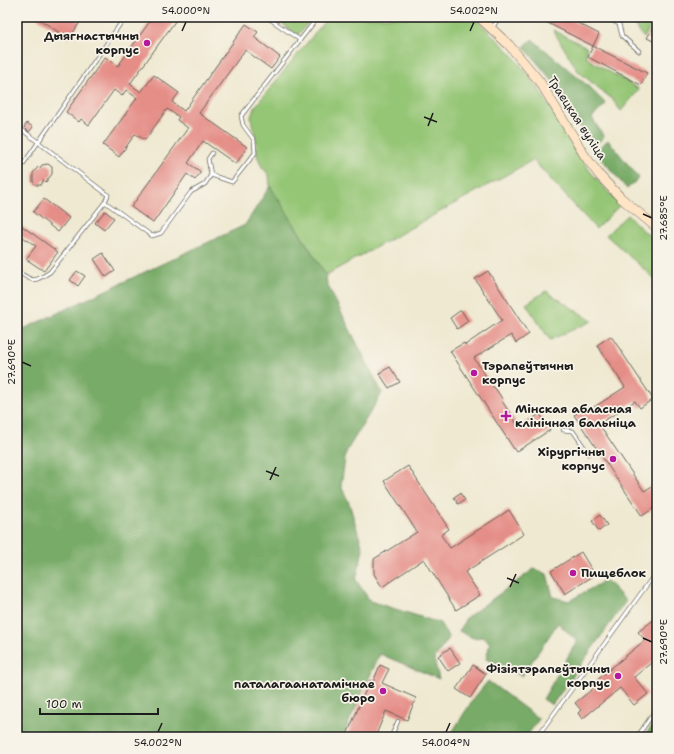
<svg xmlns="http://www.w3.org/2000/svg" width="674" height="754" font-family="'Shantell Sans',sans-serif">
<style>
.green{fill:#95c676;stroke:#587149}
.forest{fill:#78ab67;stroke:#4a6442}
.building{fill:#e58d87}
.lines{fill:none;stroke-linecap:round;stroke-linejoin:round}
.lane-casing{stroke:#66645b;stroke-width:4.5}
.secondary-casing{stroke:#66645b;stroke-width:10}
.lane{stroke:#fff;stroke-width:3}
.secondary{stroke:#ffe4c6;stroke-width:9}
.ticks{fill:none;stroke:#1c1c1c;stroke-width:1.5}
.poi-dot{fill:#b5179e;stroke:#f7f3e8;stroke-width:1.5}
.labels{text-anchor:middle;dominant-baseline:central;stroke-width:3.5;stroke-linejoin:round;paint-order:stroke}
.poi-label{font-size:12px;font-weight:bold;fill:#1c1c1c;stroke:#f7f3e8;text-anchor:end}
.street-label{font-size:12px;fill:#1c1c1c;stroke:#f7f3e8}
.neatline{fill:none;stroke:#1c1c1c;stroke-width:1.5}
.ticks-label{font-size:10px;text-anchor:middle;fill:#1c1c1c}
</style>
<rect width="100%" height="100%" fill="#f7f3e8"/>
<filter id="ink" filterUnits="userSpaceOnUse"><feTurbulence type="fractalNoise" baseFrequency=".025" numOctaves="2"/><feDisplacementMap in="SourceGraphic" scale="8" xChannelSelector="R" yChannelSelector="G"/><feConvolveMatrix kernelMatrix="1 2 1 2 8 2 1 2 1" color-interpolation-filters="sRGB"/></filter>
<filter id="wash" filterUnits="userSpaceOnUse"><feTurbulence type="fractalNoise" baseFrequency=".012" numOctaves="4" result="noise"/><feDisplacementMap in="SourceGraphic" scale="16" xChannelSelector="R" yChannelSelector="G"/><feGaussianBlur stdDeviation="0.9" result="paint"/><feColorMatrix in="noise" values="0 0 0 0 0 0 0 0 0 0 0 0 0 0 0 0 0 1.4 0 .05"/><feComposite in="paint" operator="in"/></filter>
<g filter="url(#wash)">
<rect width="100%" height="100%" fill="#efe9d1"/>
<g class="green">
<path d="M273,17H313L298,35Z"/>
<path d="M328,17H470L479,22L511,53L537,86L577,152L590,171L608,192L621,204L596,229L533,160L326,275L270,186L269,175L262,167L257,155L256,140L251,117L254,108Z"/>
<path d="M628,17H655L644,38Z"/>
<path d="M553,30L587,47L586,58L639,89L632,98L621,111L612,99L578,71Z"/>
<path d="M627,215L657,243V281L606,235Z"/>
<path d="M546,291L592,321L550,340L526,304Z"/>
</g>
<g class="forest">
<path d="M532,39L588,86L606,104L592,118L604,137L593,147L580,127L561,91L524,47Z"/>
<path d="M608,140L639,178L627,189L595,151Z"/>
<path d="M270,186L326,275L327,284L382,393L346,452L341,486L349,503L363,549L356,580L370,601L440,623L449,638L434,659L439,679L380,654L342,737H17V332L245,225Z"/>
<path d="M534,569L547,574L553,597L569,601L606,580L626,601L552,705L543,699L577,641L558,623L522,676L486,659L490,643L483,637L473,638L459,631L466,618Z"/>
<path d="M488,681L539,719L526,737H449L474,698Z"/>
<path d="M657,719V737H644Z"/>
</g>
<g id="blocks">
<g class="building">
<path d="M36,17H73L80,22L69,39Z"/>
<path d="M153,17H173L176,20L130,84L141,92L154,75L179,93L172,102L184,111L246,24L258,32L254,37L280,57L271,69L245,50L199,113L247,147L236,164L203,141L188,163L201,172L195,180L187,174L153,223L131,207L188,128L177,120L179,117L167,109L145,140L135,134L119,157L103,145L137,98L126,90L122,96L114,90L89,125L81,119L79,122L66,112L105,57L118,66Z"/>
<path d="M536,17H566L599,34L593,46Z"/>
<path d="M657,19V43L647,38Z"/>
<path d="M593,46L647,73L641,85L588,57Z"/>
<path d="M27,123L33,127L29,132L24,127Z"/>
<path d="M48,164L52,167V174L46,182L44,180L41,185H36L33,182V173L38,167L40,168L42,165Z"/>
<path d="M44,199L69,218L58,232L33,212Z"/>
<path d="M105,211L114,218L104,230L95,223Z"/>
<path d="M22,226L58,252L44,271L26,259L36,246L17,233Z"/>
<path d="M103,253L115,271L106,277L94,259Z"/>
<path d="M77,271L85,276L78,286L70,280Z"/>
<path d="M488,271L529,334L516,343L511,335L474,358L494,388H495L503,400L502,401L519,427L540,414L550,430L516,452L450,351L464,343L465,345L502,320L475,279Z"/>
<path d="M461,310L468,321L457,329L450,318Z"/>
<path d="M611,336L653,399L640,408L635,401L599,424L644,491L657,483V506L642,516L574,415L587,406L590,410L625,387L597,345Z"/>
<path d="M390,367L400,382L389,388L379,373Z"/>
<path d="M408,466L449,529L441,535L450,548L509,510L524,534L465,572L480,595L456,610L424,559L382,587L374,574V559L417,532L384,481Z"/>
<path d="M460,493L465,500L458,504L454,497Z"/>
<path d="M600,515L607,525L599,531L592,521Z"/>
<path d="M581,552L595,575L565,594L551,571Z"/>
<path d="M657,617V658L634,677L648,694L634,705L620,688L582,719L578,713L581,710L575,703L600,683L597,680L645,640L638,632Z"/>
<path d="M450,648L460,663L448,671L438,656Z"/>
<path d="M380,665L389,669L382,683L416,698L407,720L386,711L375,737H346L370,680L373,682Z"/>
<path d="M473,665L486,674L470,698L456,689Z"/>
</g>
</g>
</g>
<g filter="url(#ink)">
<use href="#blocks" fill-opacity="0" stroke="#66645b" stroke-width="1"/>
<g class="lines">
<defs>
<g id="lane">
<path d="M267,17L300,40L318,17"/>
<path d="M605,17L619,24L622,36L639,51"/>
<path d="M493,27L499,17"/>
<path d="M17,126L108,195L105,202L50,272C33,283 34,282 17,271"/>
<path d="M17,173L125,17"/>
<path d="M211,175L232,182L255,153L254,140L243,125L241,116L300,40"/>
<path d="M105,202L152,236L161,233L191,192L205,184L211,175L208,159L212,153"/>
<path d="M563,430L573,431L589,454"/>
<path d="M392,737H391L398,721"/>
<path d="M537,737L657,571"/>
<path d="M637,737L657,708"/>
</g>
<path id="secondary" d="M479,17L509,45L540,82L585,156L600,176L621,198L657,228"/>
</defs>
<use href="#lane" class="lane-casing"/>
<use href="#secondary" class="secondary-casing"/>
<use href="#lane" class="lane"/>
<use href="#secondary" class="secondary"/>
</g>
</g>
<path class="ticks" d="M182,31L186,22M470,31L474,22M424,117L437,122M428,126L433,113M643,214L652,218M22,362L31,366M266,471L279,476M270,480L276,467M507,578L519,583M510,587L516,574M643,638L652,642M158,732L162,723M446,732L450,723"/>
<g class="poi-dot">
<circle cx="147" cy="43" r="4"/>
<circle cx="474" cy="373" r="4"/>
<path d="M504 410h4v4h4v4h-4v4h-4v-4h-4v-4h4z"/>
<circle cx="613" cy="459" r="4"/>
<circle cx="573" cy="573" r="4"/>
<circle cx="618" cy="676" r="4"/>
<circle cx="383" cy="691" r="4"/>
</g>
<g class="labels">
<g class="poi-label">
<text x="139" y="36">Дыягнастычны<tspan x="139" dy="14">корпус</tspan></text>
<text x="482" y="366" text-anchor="start">Тэрапеўтычны<tspan x="482" dy="14">корпус</tspan></text>
<text x="515" y="409" text-anchor="start">Мінская абласная<tspan x="515" dy="14">клінічная бальніца</tspan></text>
<text x="605" y="452">Хірургічны<tspan x="605" dy="14">корпус</tspan></text>
<text x="581" y="573" text-anchor="start">Пищеблок</text>
<text x="610" y="669">Фізіятэрапеўтычны<tspan x="610" dy="14">корпус</tspan></text>
<text x="375" y="684">паталагаанатамічнае<tspan x="375" dy="14">бюро</tspan></text>
</g>
<g class="street-label">
<text transform="translate(577 118) rotate(57)">Траецкая вуліца</text>
</g>
</g>
<rect width="674" height="754" fill="none" stroke="#f7f3e8" stroke-width="44"/>
<path d="M40 708v6h118v-6" fill="none" stroke="#1c1c1c" stroke-width="2"/>
<text x="46" y="708" font-size="12" fill="#1c1c1c" stroke="#f7f3e8" stroke-width="3" paint-order="stroke">100 m</text>
<rect x="22" y="22" width="630" height="710" class="neatline"/>
<g class="ticks-label">
<text x="186" y="14">54.000°N</text>
<text x="474" y="14">54.002°N</text>
<text transform="translate(663 218) rotate(-90)" y="4">27.685°E</text>
<text transform="translate(11 362) rotate(-90)" y="4">27.690°E</text>
<text transform="translate(663 642) rotate(-90)" y="4">27.690°E</text>
<text x="158" y="746">54.002°N</text>
<text x="446" y="746">54.004°N</text>
</g>
</svg>
